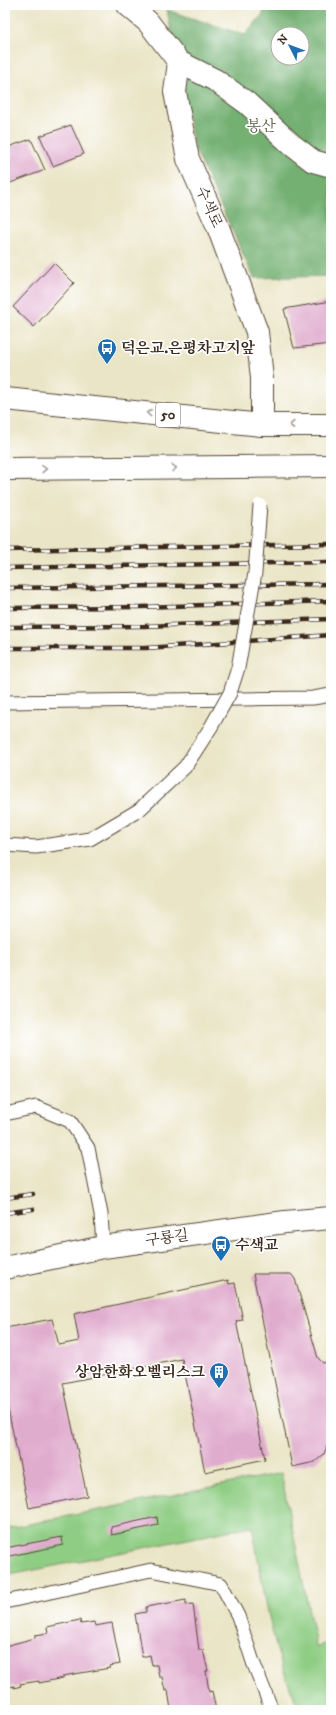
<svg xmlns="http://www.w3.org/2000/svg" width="336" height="1715" font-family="'IM FELL DW Pica','Noto Serif KR',serif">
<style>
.green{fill:#8fcd84;stroke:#657c51}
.forest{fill:#73b072;stroke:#576d48;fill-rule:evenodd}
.building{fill:#e0acce}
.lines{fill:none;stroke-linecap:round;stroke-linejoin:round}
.service-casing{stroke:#554637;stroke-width:15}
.minor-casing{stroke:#554637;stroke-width:24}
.secondary-casing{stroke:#554637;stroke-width:24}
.primary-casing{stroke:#554637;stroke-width:24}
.service{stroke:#fff;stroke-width:13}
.minor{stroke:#fff;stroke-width:22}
.secondary{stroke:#fff;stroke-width:22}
.primary{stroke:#fff;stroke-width:22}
.rail-casing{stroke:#3b2a1e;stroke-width:4.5}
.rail{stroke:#fff;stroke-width:3;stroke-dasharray:9;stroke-linecap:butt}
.service-bridge-casing{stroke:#554637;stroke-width:15;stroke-linecap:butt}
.service-bridge{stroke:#fff;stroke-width:13}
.oneway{stroke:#a79f9a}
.labels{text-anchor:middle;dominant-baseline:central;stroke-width:3.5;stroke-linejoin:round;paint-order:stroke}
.shield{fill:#fff;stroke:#766a62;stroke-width:1}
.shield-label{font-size:14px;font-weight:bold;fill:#3b2a1e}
.park-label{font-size:15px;fill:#545b3d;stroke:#fff}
.street-label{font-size:15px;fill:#3b2a1e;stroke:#fff}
.poi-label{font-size:15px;font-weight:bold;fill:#3b2a1e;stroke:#fff;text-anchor:start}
</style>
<rect width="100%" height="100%" fill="#fff"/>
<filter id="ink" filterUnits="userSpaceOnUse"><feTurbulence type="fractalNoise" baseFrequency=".025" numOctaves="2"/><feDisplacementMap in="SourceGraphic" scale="8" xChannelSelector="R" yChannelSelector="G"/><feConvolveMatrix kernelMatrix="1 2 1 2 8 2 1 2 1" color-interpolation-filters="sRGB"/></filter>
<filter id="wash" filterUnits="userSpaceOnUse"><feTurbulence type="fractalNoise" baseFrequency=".012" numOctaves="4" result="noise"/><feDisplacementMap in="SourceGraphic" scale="16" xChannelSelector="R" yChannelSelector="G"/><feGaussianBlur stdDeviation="0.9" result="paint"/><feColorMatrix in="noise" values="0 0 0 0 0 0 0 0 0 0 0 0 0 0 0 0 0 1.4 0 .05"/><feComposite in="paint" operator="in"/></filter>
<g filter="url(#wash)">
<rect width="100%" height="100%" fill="#eae5c6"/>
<path class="green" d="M281,1473L316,1646L331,1643V1710H301C271,1656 264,1586 252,1526L5,1576V1529Z"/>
<path class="forest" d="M266,5H331V276L254,278L194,147L167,10L245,35L263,14ZM278,34H302V58H278Z"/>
<g id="blocks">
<g class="building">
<path d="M71,125L84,154L53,166L40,136Z"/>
<path d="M31,139L45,170L5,185V148Z"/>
<path d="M54,263L74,283L34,327L13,307Z"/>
<path d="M331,301V344L294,348L284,309Z"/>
<path d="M253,1274H291L295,1279L318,1358L323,1363L331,1361V1436L324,1454L315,1462L292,1467Z"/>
<path d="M228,1280L229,1284L235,1283L243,1320L236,1321L265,1459L205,1472L182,1359L63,1383L87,1496L29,1508L5,1395V1328L52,1319L59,1345L79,1341L74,1314Z"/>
<path d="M157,1517L158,1525L112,1535L111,1527Z"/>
<path d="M62,1537L63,1545L5,1557V1548Z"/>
<path d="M186,1600V1605L193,1604L199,1650H203L208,1671H206L209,1692L212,1691L216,1710H171L168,1690L165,1691L162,1677H159L157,1665H152L150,1655L142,1657L135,1614L146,1612V1607Z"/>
<path d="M80,1620L81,1624L94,1622L95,1626L112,1623L120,1664L110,1666V1668L63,1676V1678L39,1683V1681L20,1684L21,1686L14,1688V1686L5,1688V1646L35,1638V1635L48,1633L47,1627Z"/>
</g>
</g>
</g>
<g filter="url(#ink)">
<use href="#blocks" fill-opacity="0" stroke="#554637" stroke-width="1"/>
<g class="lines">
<defs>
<g id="service">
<path d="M5,702L313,698L331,695"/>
<path d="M5,1114L36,1107L70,1121L88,1148L101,1214L103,1247"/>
<path d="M5,1602L151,1570L221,1584L238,1616L253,1662L272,1710"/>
</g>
<g id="minor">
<path d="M128,5L148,22L179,62L215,80L247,103L292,145L313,161L331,166"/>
<path d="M179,62L175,92L188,159L218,227L257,332L262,378V425"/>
</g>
<path id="secondary" d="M5,1268L103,1247L285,1222L331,1218"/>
<g id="primary">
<path d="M5,399L262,425H331"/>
<path d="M5,469L331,466"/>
</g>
</defs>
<use href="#service" class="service-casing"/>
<use href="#minor" class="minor-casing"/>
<use href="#secondary" class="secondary-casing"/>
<use href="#primary" class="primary-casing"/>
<use href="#service" class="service"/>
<use href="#minor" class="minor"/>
<use href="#secondary" class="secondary"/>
<use href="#primary" class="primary"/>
<defs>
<g id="rail">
<path d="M5,550L331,544"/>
<path d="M5,568L331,562"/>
<path d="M5,588L331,584"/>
<path d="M5,608L141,607L331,601"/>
<path d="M5,627L145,626L331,619"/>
<path d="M5,648H146L331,635"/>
<path d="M5,1198L33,1194"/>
<path d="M5,1213L33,1209"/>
</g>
</defs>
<use href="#rail" class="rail-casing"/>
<use href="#rail" class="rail"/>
<defs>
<path id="service-bridge" d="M5,845L36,847L90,839L139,810L185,767L211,727L230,693L238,668L255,573L260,505"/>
</defs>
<use href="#service-bridge" class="service-bridge-casing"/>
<use href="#service-bridge" class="service-bridge"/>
</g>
<defs><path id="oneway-chevron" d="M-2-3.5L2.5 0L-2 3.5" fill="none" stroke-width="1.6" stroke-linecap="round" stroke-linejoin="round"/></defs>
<g class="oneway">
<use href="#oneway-chevron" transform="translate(149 413) rotate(-174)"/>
<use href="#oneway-chevron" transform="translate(292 425) rotate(180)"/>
<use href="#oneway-chevron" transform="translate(174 468) rotate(-1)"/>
<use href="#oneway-chevron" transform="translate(44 469) rotate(-1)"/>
</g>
</g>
<defs>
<symbol id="bus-pin" viewBox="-11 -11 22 30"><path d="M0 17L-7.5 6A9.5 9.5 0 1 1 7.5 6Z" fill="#1f6fb2" stroke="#fff"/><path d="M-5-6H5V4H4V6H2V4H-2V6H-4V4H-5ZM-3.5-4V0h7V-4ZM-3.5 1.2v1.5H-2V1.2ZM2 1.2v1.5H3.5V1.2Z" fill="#fff"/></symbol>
<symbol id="building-pin" viewBox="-11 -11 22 30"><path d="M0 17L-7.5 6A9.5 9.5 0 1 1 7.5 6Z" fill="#1f6fb2" stroke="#fff"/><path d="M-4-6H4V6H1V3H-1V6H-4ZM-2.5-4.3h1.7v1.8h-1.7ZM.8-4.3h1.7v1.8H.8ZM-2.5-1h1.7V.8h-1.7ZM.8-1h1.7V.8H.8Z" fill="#fff"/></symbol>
</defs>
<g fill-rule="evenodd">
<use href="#bus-pin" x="96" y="337" width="22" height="30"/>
<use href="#bus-pin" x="210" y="1234" width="22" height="30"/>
<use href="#building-pin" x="208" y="1361" width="22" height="30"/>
</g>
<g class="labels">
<rect class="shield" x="156" y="403" width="24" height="24" rx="3"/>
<g class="shield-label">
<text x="168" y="415">50</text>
</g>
<g class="park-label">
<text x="261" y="126">봉산</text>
</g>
<g class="street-label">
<text transform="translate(209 207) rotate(66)">수색로</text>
<text transform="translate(167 1238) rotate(-8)">구룡길</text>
</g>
<g class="poi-label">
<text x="121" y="348">덕은교.은평차고지앞</text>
<text x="235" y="1245">수색교</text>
<text x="205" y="1372" text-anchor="end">상암한화오벨리스크</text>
</g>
</g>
<rect width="336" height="1715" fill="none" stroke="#fff" stroke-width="20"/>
<g transform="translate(290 46) rotate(312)"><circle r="19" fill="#ffffff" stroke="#b1aaa5"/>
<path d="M0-3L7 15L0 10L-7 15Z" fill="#1f6fb2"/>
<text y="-6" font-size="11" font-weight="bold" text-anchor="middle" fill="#3b2a1e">N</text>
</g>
</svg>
